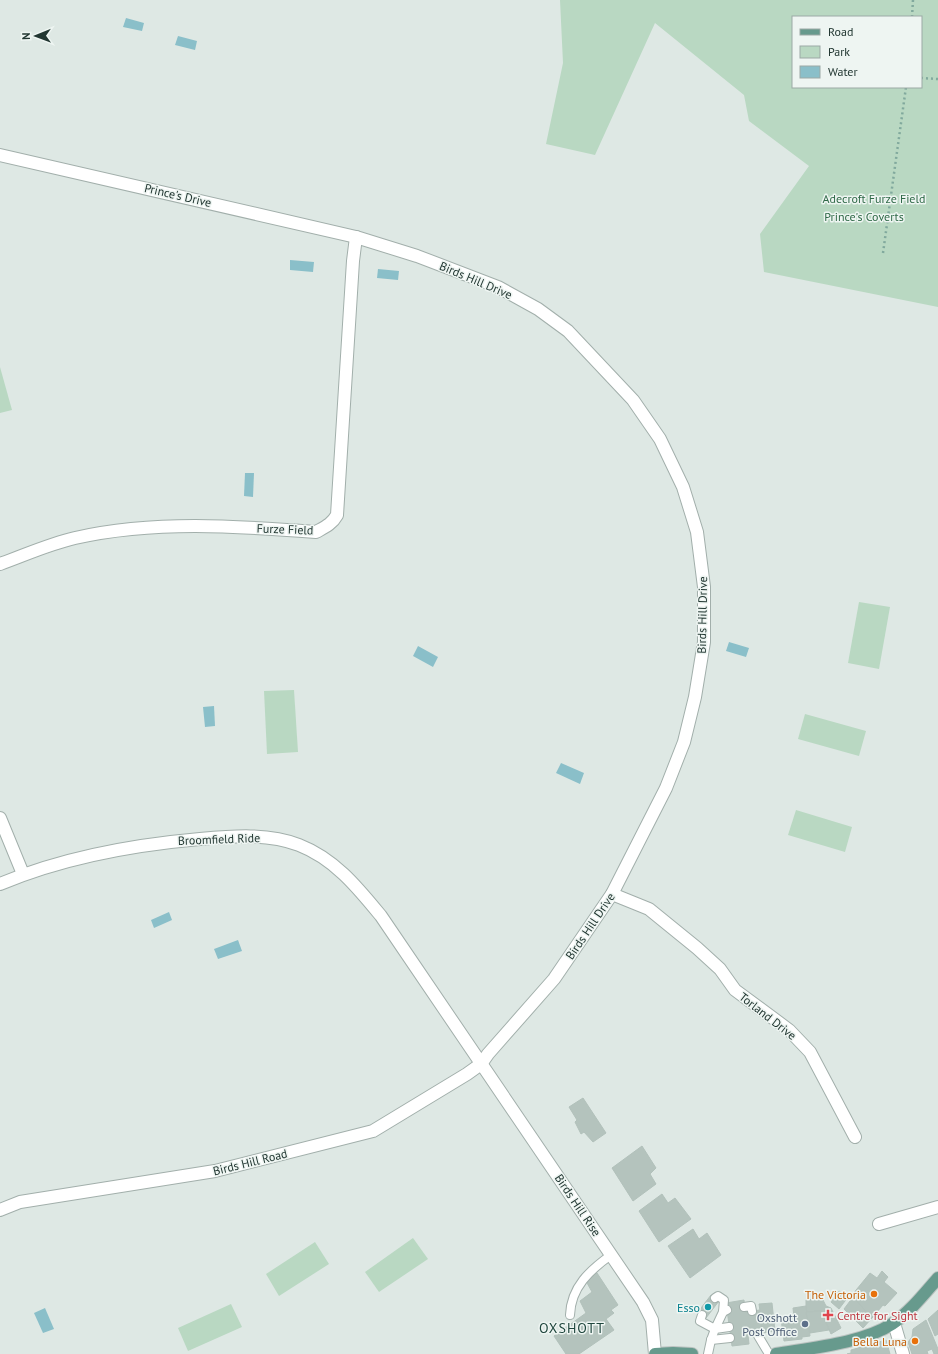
<svg xmlns="http://www.w3.org/2000/svg" width="938" height="1354" font-family="'PT Sans',sans-serif">
<style>
.green{fill:#b9d8c2;fill-rule:evenodd}
.water{fill:#8abfc9}
.building{fill:#b4c3bd;stroke:#b2c1bb}
.lines{fill:none;stroke-linecap:round;stroke-linejoin:round}
.service-casing{stroke:#a2afab;stroke-width:10}
.minor-casing{stroke:#a2afab;stroke-width:14}
.primary-casing{stroke:#bcc3c1;stroke-width:14}
.path{stroke:#81a99d;stroke-width:2.5;stroke-dasharray:2 3;stroke-linecap:butt}
.service{stroke:#fff;stroke-width:8}
.minor{stroke:#fff;stroke-width:12}
.primary{stroke:#679a8d;stroke-width:12}
.food-dot{fill:#e8710a;stroke:#eef5f2;stroke-width:1.5}
.culture-dot{fill:#0f9aa8;stroke:#eef5f2;stroke-width:1.5}
.health-dot{fill:#e0444e;stroke:#eef5f2;stroke-width:1.5}
.service-dot{fill:#5c6f8a;stroke:#eef5f2;stroke-width:1.5}
.labels{text-anchor:middle;dominant-baseline:central;stroke-width:3;stroke-linejoin:round;paint-order:stroke}
.street-label{font-size:12px;fill:#213631;stroke:#eef5f2}
.park-label{font-size:12px;fill:#2f6947;stroke:#eef5f2}
.food-label{font-size:12px;fill:#c56008;stroke:#eef5f2;text-anchor:end}
.culture-label{font-size:12px;fill:#0d838f;stroke:#eef5f2;text-anchor:end}
.health-label{font-size:12px;fill:#be3a42;stroke:#eef5f2;text-anchor:start}
.service-label{font-size:12px;fill:#4e5e75;stroke:#eef5f2;text-anchor:end}
.quarter-label{font-size:14px;letter-spacing:1px;fill:#1f463d;stroke:#eef5f2}
</style>
<rect width="100%" height="100%" fill="#dee8e4"/>
<g class="green">
<path d="M560,0H938V307L764,272L760,234L809,166L749,121L744,95L655,23L595,155L546,144L563,63ZM793,17H921V87H793Z"/>
<path d="M0,367L12,410L0,413Z"/>
<path d="M859,602L890,607L879,669L848,663Z"/>
<path d="M294,690L298,752L267,754L264,691Z"/>
<path d="M805,714L866,731L859,756L798,739Z"/>
<path d="M796,810L852,827L845,852L788,835Z"/>
<path d="M413,1238L428,1259L379,1292L365,1272Z"/>
<path d="M315,1242L329,1264L279,1296L266,1274Z"/>
<path d="M231,1304L242,1327L188,1351L178,1328Z"/>
</g>
<g class="water">
<path d="M126,18L144,23L142,31L123,27Z"/>
<path d="M178,36L197,41L195,50L175,45Z"/>
<path d="M290,260L314,262L313,272L290,270Z"/>
<path d="M378,269L399,271L398,280L377,278Z"/>
<path d="M245,473H254L253,497L244,496Z"/>
<path d="M729,642L749,648L746,657L726,651Z"/>
<path d="M418,646L438,657L433,667L413,656Z"/>
<path d="M214,706L215,726L205,727L203,707Z"/>
<path d="M561,763L584,773L580,784L556,773Z"/>
<path d="M169,912L172,920L154,928L151,920Z"/>
<path d="M238,940L242,951L218,959L214,949Z"/>
<path d="M45,1308L54,1329L43,1333L34,1313Z"/>
</g>
<g class="building">
<path d="M583,1098L606,1133L593,1142L584,1132L581,1134L575,1122L577,1120L569,1107Z"/>
<path d="M642,1146L656,1168L650,1174L656,1184L633,1201L612,1168Z"/>
<path d="M662,1194L668,1203L675,1198L691,1219L659,1242L639,1211Z"/>
<path d="M693,1229L699,1239L707,1233L721,1255L690,1278L668,1246Z"/>
<path d="M882,1271L888,1277L884,1282L897,1293L885,1306L883,1305L872,1318L857,1303L852,1295L870,1273L877,1278Z"/>
<path d="M597,1273L618,1305L611,1310L614,1313L606,1319L614,1330L579,1354H566L554,1336L586,1313L580,1301L592,1292L586,1281Z"/>
<path d="M839,1291L848,1297L839,1309L831,1302Z"/>
<path d="M711,1295L719,1301L706,1318L698,1312Z"/>
<path d="M853,1297L872,1318L863,1328L844,1309Z"/>
<path d="M822,1298L826,1306L831,1308L841,1328L831,1334L821,1311L806,1312V1300Z"/>
<path d="M744,1300L745,1312L760,1310L763,1333L748,1335L749,1344L732,1346L726,1303Z"/>
<path d="M772,1303L775,1331L763,1333L759,1304Z"/>
<path d="M806,1306L810,1336L802,1337V1339L784,1341L781,1319L794,1317L793,1308Z"/>
<path d="M938,1310V1334L935,1336L928,1319Z"/>
<path d="M821,1311L829,1330L810,1333L806,1312Z"/>
<path d="M926,1320L938,1349V1354H934L932,1349L927,1351L928,1354H912L908,1342L912,1337L913,1329Z"/>
<path d="M886,1340L890,1354H847L851,1353V1350Z"/>
</g>
<g class="lines">
<defs>
<g id="service">
<path d="M715,1298L718,1296L724,1300L723,1312"/>
<path d="M744,1307L751,1306L752,1311"/>
<path d="M570,1315C571,1287 590,1270 611,1255"/>
<path d="M702,1315L700,1321L715,1329L723,1312L727,1310"/>
<path d="M757,1334L769,1354"/>
<path d="M711,1340L730,1338"/>
<path d="M708,1354L711,1340L715,1329L729,1327"/>
</g>
<g id="minor">
<path d="M0,155L356,237L417,256L498,287L538,309L568,331L633,400L660,439L683,487L697,532L704,587V642L695,697L684,742L666,788L612,894L554,979L488,1054L481,1064L467,1074L373,1131L215,1171L20,1202L0,1210"/>
<path d="M0,564C25,555 49,544 75,538C154,520 236,526 316,532C325,527 332,524 337,515L353,261L356,237"/>
<path d="M0,818L23,874"/>
<path d="M0,884C64,857 132,845 200,839C233,836 268,833 299,845C335,859 358,888 381,916L643,1302L652,1320L655,1354"/>
<path d="M612,894L649,909L697,948L720,969L735,990L789,1030L810,1052L855,1137"/>
<path d="M879,1224L938,1207"/>
<path d="M894,1323L903,1354"/>
</g>
<g id="primary">
<path d="M655,1354L673,1353L692,1354"/>
<path d="M776,1354C811,1348 863,1343 892,1324C910,1312 924,1294 938,1278"/>
</g>
</defs>
<use href="#service" class="service-casing"/>
<use href="#minor" class="minor-casing"/>
<use href="#primary" class="primary-casing"/>
<g class="path">
<path d="M912,17L913,0"/>
<path d="M921,78L938,79"/>
<path d="M883,253L906,87"/>
</g>
<use href="#service" class="service"/>
<use href="#minor" class="minor"/>
<use href="#primary" class="primary"/>
</g>
<g class="food-dot">
<circle cx="874" cy="1294" r="4"/>
<circle cx="915" cy="1341" r="4"/>
</g>
<circle class="culture-dot" cx="708" cy="1307" r="4"/>
<path class="health-dot" d="M826 1309h4v4h4v4h-4v4h-4v-4h-4v-4h4z"/>
<circle class="service-dot" cx="805" cy="1324" r="4"/>
<g class="labels">
<g class="street-label">
<text transform="translate(178 195) rotate(13)">Prince's Drive</text>
<text transform="translate(476 280) rotate(23)">Birds Hill Drive</text>
<text transform="translate(285 529) rotate(2)">Furze Field</text>
<text transform="translate(702 615) rotate(-89)">Birds Hill Drive</text>
<text transform="translate(219 839) rotate(-2)">Broomfield Ride</text>
<text transform="translate(590 926) rotate(-56)">Birds Hill Drive</text>
<text transform="translate(768 1016) rotate(38)">Torland Drive</text>
<text transform="translate(250 1162) rotate(-14)">Birds Hill Road</text>
<text transform="translate(578 1205) rotate(56)">Birds Hill Rise</text>
</g>
<g class="park-label">
<text x="874" y="198">Adecroft Furze Field</text>
<text x="864" y="216">Prince's Coverts</text>
</g>
<g class="food-label">
<text x="866" y="1294">The Victoria</text>
<text x="907" y="1341">Bella Luna</text>
</g>
<g class="culture-label">
<text x="700" y="1307">Esso</text>
</g>
<g class="health-label">
<text x="837" y="1315">Centre for Sight</text>
</g>
<g class="service-label">
<text x="797" y="1317">Oxshott<tspan x="797" dy="14">Post Office</tspan></text>
</g>
<g class="quarter-label">
<text x="572" y="1328">OXSHOTT</text>
</g>
</g>
<rect x="792" y="16" width="130" height="72" fill="#eef5f2" stroke="#9ca9a5"/>
<rect x="800" y="29" width="20" height="6" fill="#679a8d" stroke="#9ca9a5"/>
<text x="828" y="36" font-size="12" fill="#213631">Road</text>
<rect x="800" y="46" width="20" height="12" fill="#b9d8c2" stroke="#9ca9a5"/>
<text x="828" y="56" font-size="12" fill="#213631">Park</text>
<rect x="800" y="66" width="20" height="12" fill="#8abfc9" stroke="#9ca9a5"/>
<text x="828" y="76" font-size="12" fill="#213631">Water</text>
<g transform="translate(36 36) rotate(269)" stroke="#eef5f2" stroke-width="3" paint-order="stroke">
<path d="M0-3L7 15L0 10L-7 15Z" fill="#213631"/>
<text y="-6" font-size="11" font-weight="bold" text-anchor="middle" fill="#213631">N</text>
</g>
</svg>
